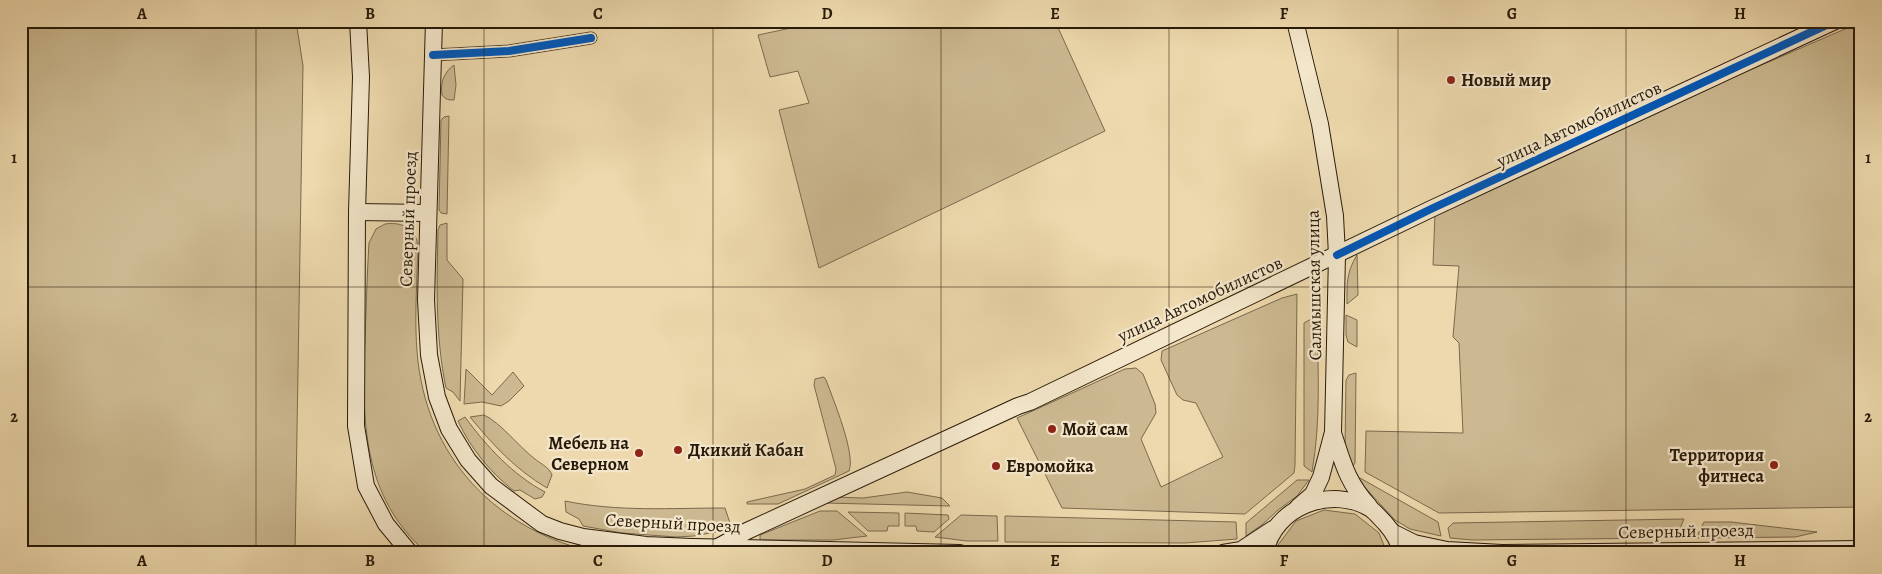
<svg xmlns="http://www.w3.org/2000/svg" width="1882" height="574" font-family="Alegreya,serif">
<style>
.green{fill:#ccb991;stroke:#7a6a4d}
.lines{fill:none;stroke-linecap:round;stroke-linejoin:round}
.street-casing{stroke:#594a32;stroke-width:13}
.secondary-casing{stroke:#281a09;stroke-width:18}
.street{stroke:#f3e6ca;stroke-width:11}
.secondary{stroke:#f3e6ca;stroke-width:16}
.cycleway-casing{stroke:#f3e6ca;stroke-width:11}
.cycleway{stroke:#0057b8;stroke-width:8}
.grid{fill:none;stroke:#281a09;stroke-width:1;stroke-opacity:0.55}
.poi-dot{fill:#8f2418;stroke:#f3e6ca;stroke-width:2}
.labels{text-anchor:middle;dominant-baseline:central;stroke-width:4.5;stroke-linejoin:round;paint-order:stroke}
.poi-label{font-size:18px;font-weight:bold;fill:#281a09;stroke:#f3e6ca;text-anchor:start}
.street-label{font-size:18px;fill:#281a09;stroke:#f3e6ca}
.neatline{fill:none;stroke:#281a09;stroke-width:2}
.grid-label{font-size:16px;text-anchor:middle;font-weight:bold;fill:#281a09}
</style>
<rect width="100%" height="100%" fill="#edd9ad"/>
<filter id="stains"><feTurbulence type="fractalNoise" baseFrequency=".004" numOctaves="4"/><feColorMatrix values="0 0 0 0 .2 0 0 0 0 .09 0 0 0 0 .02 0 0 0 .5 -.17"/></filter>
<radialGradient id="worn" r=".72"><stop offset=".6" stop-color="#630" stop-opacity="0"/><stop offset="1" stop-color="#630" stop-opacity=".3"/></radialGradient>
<g class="green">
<path d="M21,21H296L303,66L295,553H21Z"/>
<path d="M824,21H1055L1105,131L819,268L779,110L809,103L798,71L770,77L758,35Z"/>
<path d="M1861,22V507L1439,513L1365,472L1366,431L1463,433L1459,343L1453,337L1459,266L1433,265L1435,214L1734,77Z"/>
<path d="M454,65L456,85L454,100C449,100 446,100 442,95C440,83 444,72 454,65Z"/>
<path d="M449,116L447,214L441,213L439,210L441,120L444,117Z"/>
<path d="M447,223V260L463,279L460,401L453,392L446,388C435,335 437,283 438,230L440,225Z"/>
<path d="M385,224C399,222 413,226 417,241C419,252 417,264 417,275C416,300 415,326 417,351C425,457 496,531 598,553H427C362,497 362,421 365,342C366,309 367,276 369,243L376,229Z"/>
<path d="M1357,255L1358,295L1347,304C1347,284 1346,273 1357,255Z"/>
<path d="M1297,294L1295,465L1294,473L1245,514L1062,508L1017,418L1125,369L1136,368L1143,374L1155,404L1156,413L1141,439L1161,487L1223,457L1196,403L1183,400L1177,395L1161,360L1162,351L1282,298Z"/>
<path d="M1346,315L1357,320V347L1348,342L1346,335Z"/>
<path d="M1313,318H1317C1318,370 1321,421 1312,472L1304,466V323Z"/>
<path d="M466,369L492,395L513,372L524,386L509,401L501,406L482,402L464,404Z"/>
<path d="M1356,373L1355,463L1351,469L1345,449L1346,380L1349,375Z"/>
<path d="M824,377L826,380C833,399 856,454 849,471L778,504H747V502L805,489L835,475L836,469L814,385L815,379Z"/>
<path d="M484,415C500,422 520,448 535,459C541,464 549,467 552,475L547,488C516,470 492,444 470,417Z"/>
<path d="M465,417C487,447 513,475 545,492L542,497L535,499L520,490L514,491C490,472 471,449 458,421Z"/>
<path d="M1360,478L1438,522L1441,536L1410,529L1395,520L1357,479Z"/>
<path d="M1297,480H1309L1297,496L1278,510L1263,524L1246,536V523Z"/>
<path d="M907,492L942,498L950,506L823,503L833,497L863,498Z"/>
<path d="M565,501C618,512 671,508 725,508L730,523L726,530L694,536L676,537L622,533L583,526L579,519L566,512Z"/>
<path d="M1324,510L1355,514L1379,533L1387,553H1276L1278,545L1296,521Z"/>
<path d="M820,511H837L867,536L833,540H760V535Z"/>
<path d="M848,512L899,513V526H888L887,531H868Z"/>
<path d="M905,513L948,515L949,519L934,532L917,531L916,526H905Z"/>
<path d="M961,515L997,516L998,541H967L935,537Z"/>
<path d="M1005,516L1236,522L1237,539L1185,543L1005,542Z"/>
<path d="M1684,519L1676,538L1472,540L1450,538L1448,528L1453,523Z"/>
<path d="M1704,522H1731L1817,532L1795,537L1696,538Z"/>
</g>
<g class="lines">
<defs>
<path id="street" d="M433,55L509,51L591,38"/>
<g id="secondary">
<path d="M358,21L361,77L357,212L356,426L366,486L386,524L410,553"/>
<path d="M434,21L426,300L429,355L437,397L449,429L468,460L491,486L542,524L560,531L583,537L646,545L692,547L960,553"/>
<path d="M1295,21L1320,124L1335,216L1337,255L1333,432L1321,477L1313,494L1298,507"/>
<path d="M357,212L428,213"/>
<path d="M1333,433C1343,463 1347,482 1369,506"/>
<path d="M1394,533L1414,543L1447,550L1502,553L1861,549"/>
<path d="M718,547L747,531L1018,406L1030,402L1431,209L1835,21"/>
<path d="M1223,553L1241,550L1273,529"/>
<path d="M1265,553C1274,506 1332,485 1371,509C1376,513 1381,519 1385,523C1393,532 1399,541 1401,553"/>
</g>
</defs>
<use href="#street" class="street-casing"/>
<use href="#secondary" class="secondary-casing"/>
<use href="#street" class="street"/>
<use href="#secondary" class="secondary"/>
<defs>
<g id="cycleway">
<path d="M433,55L509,51L591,38"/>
<path d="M1337,255L1431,209L1835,21"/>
</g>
</defs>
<use href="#cycleway" class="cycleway-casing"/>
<use href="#cycleway" class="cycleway"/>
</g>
<path class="grid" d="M256,21V553M484,21V553M713,21V553M941,21V553M1169,21V553M1398,21V553M1626,21V553M21,287H1861"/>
<g class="poi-dot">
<circle cx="1451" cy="80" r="5"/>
<circle cx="1052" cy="429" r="5"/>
<circle cx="678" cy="450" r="5"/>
<circle cx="639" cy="453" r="5"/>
<circle cx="1774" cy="465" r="5"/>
<circle cx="996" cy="466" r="5"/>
</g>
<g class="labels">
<g class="poi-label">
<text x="1461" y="80">Новый мир</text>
<text x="1062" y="429">Мой сам</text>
<text x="629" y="443" text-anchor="end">Мебель на<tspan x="629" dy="21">Северном</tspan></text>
<text x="688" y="450">Дкикий Кабан</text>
<text x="1764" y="455" text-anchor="end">Территория<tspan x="1764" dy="21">фитнеса</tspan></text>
<text x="1006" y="466">Евромойка</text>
</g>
<g class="street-label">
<text transform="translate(1579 124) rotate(-25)">улица Автомобилистов</text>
<text transform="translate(408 219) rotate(-88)">Северный проезд</text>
<text transform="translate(1314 285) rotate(-91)">Салмышская улица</text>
<text transform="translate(1200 299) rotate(-25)">улица Автомобилистов</text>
<text transform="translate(673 523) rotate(3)">Северный проезд</text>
<text transform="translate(1686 531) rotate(-1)">Северный проезд</text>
</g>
</g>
<rect width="1882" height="574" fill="none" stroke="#edd9ad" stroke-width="55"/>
<rect x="28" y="28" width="1826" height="518" class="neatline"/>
<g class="grid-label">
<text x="142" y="19">A</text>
<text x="370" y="19">B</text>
<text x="598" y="19">C</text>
<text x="827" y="19">D</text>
<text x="1055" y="19">E</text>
<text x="1284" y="19">F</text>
<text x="1512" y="19">G</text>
<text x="1740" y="19">H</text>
<text x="14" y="163">1</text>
<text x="1868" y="163">1</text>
<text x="14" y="422">2</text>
<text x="1868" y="422">2</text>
<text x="142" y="566">A</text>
<text x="370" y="566">B</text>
<text x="598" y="566">C</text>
<text x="827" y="566">D</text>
<text x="1055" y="566">E</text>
<text x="1284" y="566">F</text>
<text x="1512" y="566">G</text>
<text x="1740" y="566">H</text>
</g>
<rect width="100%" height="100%" filter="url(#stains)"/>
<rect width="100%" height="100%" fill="url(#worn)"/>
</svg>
